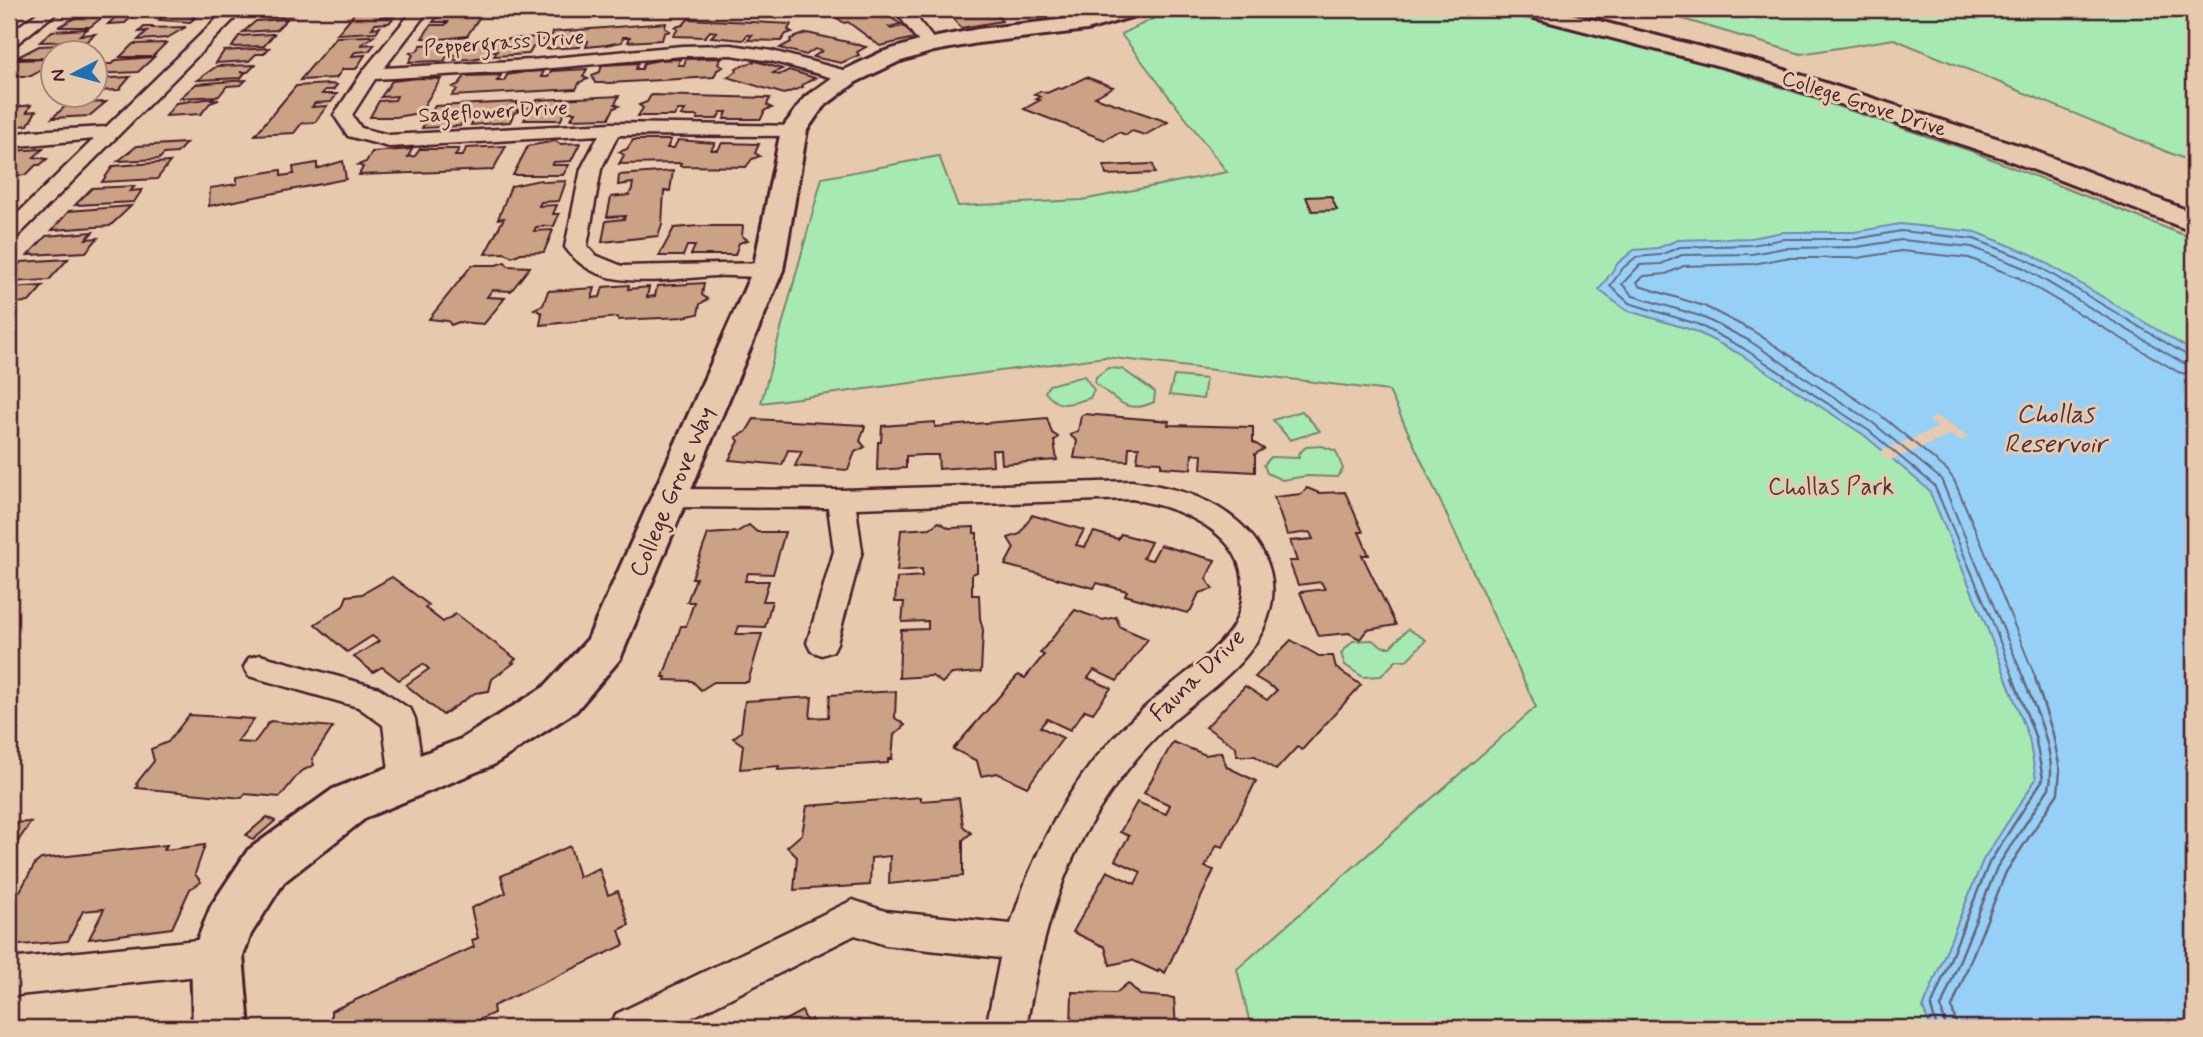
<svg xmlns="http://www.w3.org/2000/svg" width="2203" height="1037" font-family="Mynerve,sans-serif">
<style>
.green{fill:#a6e9b3;stroke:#78846f;stroke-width:2}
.water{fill:#96d0f6;stroke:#7889a5;stroke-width:2}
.pier{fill:#e7caae}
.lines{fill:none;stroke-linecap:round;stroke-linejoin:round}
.shore-far1{stroke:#68667c;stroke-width:2}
.shore{stroke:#68667c;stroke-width:2.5}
.building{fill:#cba285;stroke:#4a1f2b;stroke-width:2}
.street-casing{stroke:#4a1f2b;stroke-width:5}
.secondary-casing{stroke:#4a1f2b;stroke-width:6}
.street{fill:#e7caae;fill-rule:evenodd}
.secondary{fill:#e7caae;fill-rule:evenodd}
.labels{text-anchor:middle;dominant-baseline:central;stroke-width:6;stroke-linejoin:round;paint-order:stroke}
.far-street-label{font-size:21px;fill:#4a1f2b;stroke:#e7caae}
.park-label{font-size:24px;fill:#533339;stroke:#e7caae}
.street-label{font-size:24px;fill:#4a1f2b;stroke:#e7caae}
.water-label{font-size:26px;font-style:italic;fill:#52313f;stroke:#e7caae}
</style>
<rect width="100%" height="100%" fill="#e7caae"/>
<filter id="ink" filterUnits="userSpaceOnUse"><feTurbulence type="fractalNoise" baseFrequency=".0143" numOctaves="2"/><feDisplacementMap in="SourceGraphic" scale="14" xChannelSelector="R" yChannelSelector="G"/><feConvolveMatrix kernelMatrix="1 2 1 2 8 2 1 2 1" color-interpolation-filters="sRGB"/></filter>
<g filter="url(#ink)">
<g class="green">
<path d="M1174,9H1490L1680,54L1971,151L2194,239V1028H1251L1237,969L1536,707L1389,391L1105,357L761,403L822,178L939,156L958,206L1082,200L1227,172L1121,34Z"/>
<path d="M1649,9H2194V163L1894,39L1801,54Z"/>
<path d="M1108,368L1122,369L1155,392L1154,402C1127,415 1117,400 1095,383L1096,377Z"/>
<path d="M1084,376L1094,390L1090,398C1070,403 1060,411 1045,392L1049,385Z"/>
<path d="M1174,376L1206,379L1203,399L1169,395Z"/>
<path d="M1302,411L1320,431L1290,440L1273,420Z"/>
<path d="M1322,446L1336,451L1343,469L1337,477L1307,476L1282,480L1267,473L1264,465L1271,457L1299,458L1298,454L1306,447Z"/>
<path d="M1408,629L1426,640L1406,661L1397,660L1381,676L1363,677L1345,665L1341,653L1353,641L1372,640L1384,647H1390Z"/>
</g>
<path class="water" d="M1900,224L1976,232L2031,254L2194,352V1028H1931L1923,1008L1983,860L2036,779L2029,738L1984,620L1929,490L1864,435L1740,354L1695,331L1626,310L1599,290L1618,263L1634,250L1658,248L1678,240L1751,238L1783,232H1855Z"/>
<path class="pier" d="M1937,417L1969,437L1960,441L1951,435L1889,461L1879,452L1938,428L1928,420Z"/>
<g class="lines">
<g class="shore-far1">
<path d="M2014,679L1991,618L1934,485L1868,430L1743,348L1697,324L1629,303L1610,286L1623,268L1636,257L1660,255L1680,247L1752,245L1783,239H1856L1901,231L1974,239L2028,260L2188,356L2194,357"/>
<path d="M2024,679L1941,479L1873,423L1748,340L1700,316L1633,296L1622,284L1640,265L1661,264L1682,255L1752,254L1784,248L1857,247L1901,240L1972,247L2024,268L2183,363L2194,366"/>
<path d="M2036,679L1982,545L1954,480L1947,470L1879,414L1753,331L1704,306L1639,286L1637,282L1644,276L1666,274L1684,266L1753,264L1785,258H1858L1901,251L1969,258L2019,278L2178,372L2194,376"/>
</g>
<g class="shore">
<path d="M1937,1028L1931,1007L1989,863L2043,779L2035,736L2013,678"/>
<path d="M1946,1028L1941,1007L1997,867L2049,788C2058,756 2035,708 2023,678"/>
<path d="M1957,1028L1952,1007L2006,872L2058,793L2060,770L2053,734L2035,678"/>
</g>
</g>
<g class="building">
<path d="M268,9H297L291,16L257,17Z"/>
<path d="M358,9H399L396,13L383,14L380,17H394L389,23L375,24L372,28L380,27L376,32L337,34Z"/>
<path d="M444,9H485L467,36L442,39L422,38L431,25H445L448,22H433Z"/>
<path d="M498,9H603L496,14Z"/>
<path d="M843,9H873L863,11L873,17L885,14L901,24L889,27L891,29L903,26L919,37L880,46L848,22L844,23L830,13Z"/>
<path d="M946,9H992L1002,21L961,28L952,16L964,14L962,11L949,13Z"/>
<path d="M1043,9H1090L1078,14L1060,17Z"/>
<path d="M195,12L192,15H195L192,18H195L190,22L159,20L168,13Z"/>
<path d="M120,13H136L125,23L108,24Z"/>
<path d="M105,15L90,27H58L78,16Z"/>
<path d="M287,19L276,30L243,32L256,21Z"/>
<path d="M688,19L791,24L788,30L792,32L786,34L781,41L748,40L752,35H747L743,40L711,37L716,32L710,31L705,37L673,36L678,29L675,27L683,25Z"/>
<path d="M666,23L665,28L670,31L664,33L662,40L628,42L630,37H623L622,42L606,45L586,47L588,41H582L580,47L546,49L548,42L543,40L551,38L553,32Z"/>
<path d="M144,27H153L151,28L186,27L167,38L138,40L147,31L139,32Z"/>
<path d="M87,29L80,35L95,34L87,41L40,42L52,31Z"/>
<path d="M807,33L852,43L866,47L857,52L859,55L841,63L813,57L822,51L815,49L806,55L780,48L791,42L790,39Z"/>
<path d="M274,34L264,46L232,47L239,36Z"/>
<path d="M367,36H374L360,45L375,44L369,51L355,52L352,56L365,55L356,69H343L336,78L300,80L336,37Z"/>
<path d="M538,37L535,43L538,45L533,47L529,54L494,56L497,51H491L488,56L471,59L451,60L455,55H448L444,61L409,62L413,55L410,53L417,51L421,45Z"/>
<path d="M166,43L152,57H120L133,44Z"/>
<path d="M83,44L76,49L52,52L51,58H16L39,46Z"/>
<path d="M269,48L264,54H256L249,61L216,63L224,51Z"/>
<path d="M154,57L138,72L94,74V70L100,64H112L116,60Z"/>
<path d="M721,58L718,64L723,67L717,70L714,77L609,83H595L592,75L600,72L602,65L638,63L636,69H642L644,63L660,60L680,59L678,65H684L686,59Z"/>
<path d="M50,59L43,64H52L31,76H9V64L17,60Z"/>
<path d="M756,61L782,69L773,73L779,75L789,70L815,78L802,85L803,87L784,94L727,77L737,71L736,68Z"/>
<path d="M255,65L248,72H240L245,73L241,78L197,80L217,66Z"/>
<path d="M587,69L583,77L588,79L580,82L576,89L452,96L457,89L453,87L459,84L465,76L501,75L497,81H504L507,75L525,72L544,71L541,77H548L551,71Z"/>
<path d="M130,77L119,90L94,91L96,79Z"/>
<path d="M1086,77L1113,87L1095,97L1168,122L1145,135L1132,131L1126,135L1119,132L1105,140L1024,109L1040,100L1036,99L1040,97L1034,94L1040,91L1047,93L1058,88L1062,89Z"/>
<path d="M418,78L441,79L419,113L396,117H370L379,101L395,100L397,96L381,97L392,81Z"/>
<path d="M246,80L241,85L227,86L219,96L180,98L196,84Z"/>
<path d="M330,84L337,85L333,90H325L322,94H337L331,102L315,103L312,107L327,106L315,122L302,123L294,133L255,135L296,86Z"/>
<path d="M651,95L770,98L767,105L772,108L765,110L761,119H724L727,112H721L717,119H697L698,116H681L685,110H678L674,116H638L643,108L639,105L647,102Z"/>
<path d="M619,96L615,104L619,106L614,108L609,118L571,119L575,112H564L561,120H524L529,112L525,109L533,106L537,100Z"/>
<path d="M214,98L212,100H219L210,103L201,114L166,116L176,103Z"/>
<path d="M106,102L89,116L52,118L68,104Z"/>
<path d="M518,102L515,109L520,111L514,113L510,122L471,125L474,118L464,119L460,126L422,128L427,119L422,117L431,113L435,106Z"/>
<path d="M31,105L27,112L36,111L28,125L9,127V108Z"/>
<path d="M633,140H671L667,148H674L678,140L715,143L711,150H718L722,143L759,144L755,153L760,156L752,159L746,167L680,166L681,163L619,164L624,155L619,152L627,149Z"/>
<path d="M556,141L560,144L580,143L571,161L554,162L552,165H569L563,175H513L528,146Z"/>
<path d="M186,143L177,153L164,154L159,159L118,161L137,146Z"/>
<path d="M506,146L493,170L359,175L363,167L358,165L366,162L372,152L412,149L408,157L415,156L420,149H459L455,156H463L466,148Z"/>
<path d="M43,149L34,157L47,159L40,165H36L26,175L9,176L11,151Z"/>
<path d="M343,161L346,179L209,206L210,188L237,184V177L281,170V176L294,174L293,167L317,163V169Z"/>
<path d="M170,162L157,179L102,182L113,166Z"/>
<path d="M1153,164L1155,173L1106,175L1104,166Z"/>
<path d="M673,171L670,191H664L662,224L658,236L602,242L606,221L624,219L625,216L607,217L611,197L629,195L632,189L633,183L618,185L619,175Z"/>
<path d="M540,180L545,182L566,181L559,201L541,202L539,206L557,205L553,214H559L554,226L536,227L534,231L553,230L544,252L521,253L512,257L505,253L485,254L504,218L498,219L511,186Z"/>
<path d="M135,186L130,191L142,190L134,202L75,205L92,188Z"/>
<path d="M1331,196L1337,210L1312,211L1306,197Z"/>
<path d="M131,206L110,226L52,230L69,211Z"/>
<path d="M698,226H743L742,236L748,240L739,243L735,255H691L695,246H687L683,256H659L674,228Z"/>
<path d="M93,232L86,239L98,238L86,252L28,255L46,236Z"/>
<path d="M68,259L49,280L11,282L15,277L10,278L18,270H13L21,262Z"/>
<path d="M505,262L508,266L530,267L511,291L492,290L487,297L505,298L484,324L459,322L451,325L448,321L429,319L472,265H496Z"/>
<path d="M704,283L702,295L708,299L700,304L698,314L683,317L618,320V317L540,325L542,313L534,309L543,305L548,291L595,288L592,298L600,297L603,287L629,285L628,289L649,287L647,297L655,296L657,286Z"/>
<path d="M43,286L29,302L9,303V288Z"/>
<path d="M1084,414L1169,421L1168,425L1253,427V442L1264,449L1255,454V472L1201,469L1202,455L1192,454L1191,469L1161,467V462L1137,461L1139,447H1129L1128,461L1074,458L1077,441L1070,435L1078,431L1081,416Z"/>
<path d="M1047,418L1052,433L1058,437L1054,441L1057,460L1002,464L1001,450H992L993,465L939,469L938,455H923L906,456V468L877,470L878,442H881L882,426L935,422V427Z"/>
<path d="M754,419L863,425L865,427L860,441L865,447L855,452L848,470L795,466L802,451L788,450L782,465L729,460L739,441L736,437L746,432Z"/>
<path d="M1307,488L1319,493L1345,492L1363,532H1359L1369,555H1362L1396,625L1367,630L1360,639L1349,633L1318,636L1300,592L1325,589L1321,582L1298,585L1289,561H1297L1290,541L1313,539L1310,532L1287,535L1274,497L1301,494Z"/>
<path d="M1032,515L1084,530L1076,545L1085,547L1094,532L1118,539L1121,534L1151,542L1143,558L1152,560L1160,545L1215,560L1206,579L1213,589L1199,593L1191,610L1187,613L1125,595L1127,591L1097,583L1094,588L1005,565L1014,548L1008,538L1020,534Z"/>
<path d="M939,522L949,528L974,527V533H977V572L972,574V595H979L980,618L983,630L981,672L952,674L942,683L932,676L899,678L901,630L928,629V621L902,622L904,602H895L897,578L922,576V569L897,571L901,530L930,528Z"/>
<path d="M749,525L757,532H785L773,574L748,573L745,581H769L763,601H772L765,627L739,626L736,634H762L748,682H714L701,690L692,681L665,680L666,677H663L681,626H686L694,602H687L696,578H692L708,534L737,532Z"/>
<path d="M392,577L429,605L425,608L443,622L456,614L516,659L512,662L514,663L492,679L489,691L475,693L443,715L406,685L429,669L423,664L399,680L382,667L373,672L354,657L379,641L372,636L347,652L315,624L343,606L347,596L362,594Z"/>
<path d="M1075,610L1103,620L1116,617L1120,627L1148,639L1117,681L1094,670L1088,678L1111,688L1093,713L1085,710L1070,730L1047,719L1040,727L1063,738L1027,787L997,773L981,776L977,761L953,749L1018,675L1025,678L1044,655L1040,653Z"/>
<path d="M1291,640L1319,656H1333L1336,668L1361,685L1302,750L1297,747L1276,770L1255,756H1237L1236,747L1206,727L1245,686L1267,700L1277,690L1255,677Z"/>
<path d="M896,691L895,718L905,725L894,735L892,759H888V763L778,770L779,766L740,769L743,745L733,738L741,732L745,701L812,697L810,718L828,717L830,695Z"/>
<path d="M189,715L254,719L237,742L254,743L270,721L333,727L312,759L314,765L300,772L280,797L245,794L242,798L136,788L138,785L136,784L154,761L151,749L168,742Z"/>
<path d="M1173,742L1206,755L1221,752L1227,767L1256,781L1223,847L1217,845L1205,867L1214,870L1165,973L1159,969L1158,972L1132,960L1110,965L1105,947L1073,932L1107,871L1135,884L1141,872L1115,860L1129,836L1120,832L1137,802L1166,814L1170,805L1144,793Z"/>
<path d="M921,797V801L959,798L963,826L971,833L963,840V876L889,884L890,856L871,858L870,885L794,890L797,857L787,847L802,834L807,806Z"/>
<path d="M267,817L275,821L253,840L246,835Z"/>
<path d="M31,822L12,850L17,861L9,866V823Z"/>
<path d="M167,845L164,850L205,845L195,874L201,882L190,889L172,928L89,939L104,909L83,911L68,941L9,946V898L20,891L35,864L41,859Z"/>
<path d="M570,846L579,877L599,868L608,895L618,891L629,925L619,930L624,945L493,1006L494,1013L461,1028H331V1011L474,947L472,940L478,938L471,908L506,893L501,876Z"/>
<path d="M1128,983L1140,995L1174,998L1176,1028H1071L1072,992L1116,993Z"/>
<path d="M802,1011L807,1022L811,1019L815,1028H770Z"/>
</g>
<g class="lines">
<defs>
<g id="street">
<path d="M43,9H61L15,45L9,46V33Z"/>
<path d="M227,9H244L16,238L9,240V222L94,139L9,147V135L32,131L106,127Z"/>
<path d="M414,9H435L424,16L384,68L531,60L682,46L731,45L772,51L854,73L857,77L854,81L848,82L771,61L731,55L682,56L531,70L375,79L352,115L361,128L389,135L612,123L801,126L803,130L794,136L618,135L601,169L587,246L595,255L622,266L768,263L776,265L779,270L776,275C757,279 736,275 716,276C666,278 599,296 565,247L581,169L599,135L389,147L348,136L334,115L364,70Z"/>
<path d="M894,9H910L938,45L936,49H924Z"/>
<path d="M1132,481C1155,485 1178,489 1199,498C1260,524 1295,581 1256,642C1236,674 1199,697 1171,722C1142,749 1118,779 1097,813C1056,878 1039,953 1026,1028H986L1000,958L885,945L855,935L671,1028H610L616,1014L853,900L885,911L1011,924C1029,866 1057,807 1095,759C1116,734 1138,712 1163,692C1185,673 1212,655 1230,631C1238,620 1242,605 1243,592C1247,532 1180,508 1132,499L856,508L862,551L837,643L833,651L822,655L811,651L807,643L834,551L828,508L671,507L661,505L657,498L661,491L671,489L841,490Z"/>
<path d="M260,655L379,688L411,710L415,719L424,778L419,788L407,792L395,788L390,778L383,725L358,707L249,676L244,667L249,658Z"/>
<path d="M217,938L231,943L236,956L231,969L217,974L9,996V959Z"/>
</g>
<g id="secondary">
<path d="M1111,9H1144L1141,14L1087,30L978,43L934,51L898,62L856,82L823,107L807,130L783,270L620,659L576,711L493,765L367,817L284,882L251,934L243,956L249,1028H193L191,956L211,906L248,850L333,789L461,739L544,687L588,639L753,270L781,130L805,97L840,72L882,52L922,40L978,29L1085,17Z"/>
<path d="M1516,9H1552L1763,63L2024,147L2194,213V232L2006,159L1747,73L1519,14Z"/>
</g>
</defs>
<use href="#street" class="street-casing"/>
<use href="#secondary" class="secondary-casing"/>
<use href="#street" class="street"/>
<use href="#secondary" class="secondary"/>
</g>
</g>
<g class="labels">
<g class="far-street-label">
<text transform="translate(504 43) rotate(-4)">Peppergrass Drive</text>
<text transform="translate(1864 104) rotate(18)">College Grove Drive</text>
<text transform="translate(493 112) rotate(-3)">Sageflower Drive</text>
</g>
<g class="park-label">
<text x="1831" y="487">Chollas Park</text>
</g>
<g class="street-label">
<text transform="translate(673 492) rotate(-67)">College Grove Way</text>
<text transform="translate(1198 676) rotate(-44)">Fauna Drive</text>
</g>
<g class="water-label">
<text x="2055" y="415">Chollas<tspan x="2055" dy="30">Reservoir</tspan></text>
</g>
</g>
<rect width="2203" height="1037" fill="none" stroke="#e7caae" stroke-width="35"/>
<rect x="18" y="18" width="2168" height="1002" fill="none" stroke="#4a1f2b" stroke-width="2.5" filter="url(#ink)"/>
<g transform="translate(74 74) rotate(264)"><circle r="33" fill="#e7caae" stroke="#a8867a" stroke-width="2"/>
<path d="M0-5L12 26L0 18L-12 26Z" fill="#1f6fb2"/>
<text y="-10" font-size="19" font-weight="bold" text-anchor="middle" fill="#4a1f2b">N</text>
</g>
</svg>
